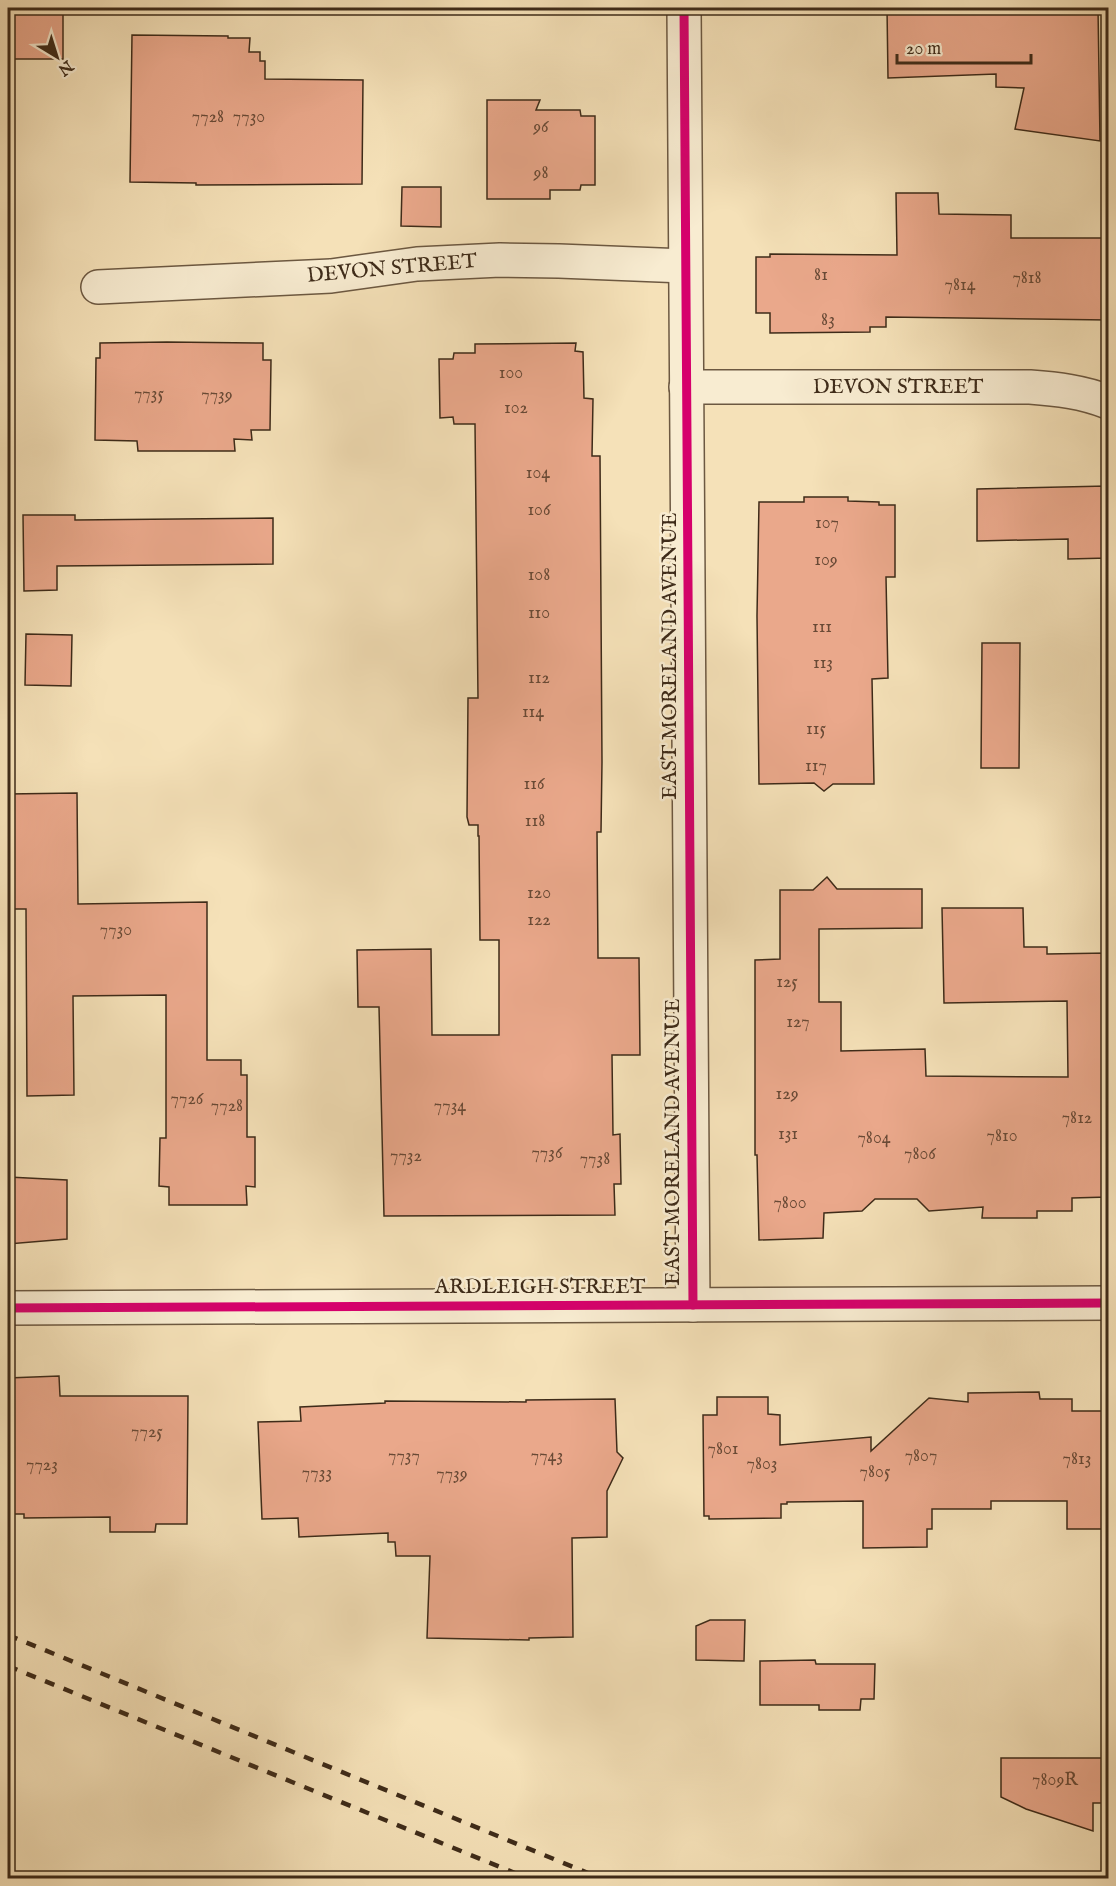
<svg xmlns="http://www.w3.org/2000/svg" width="1116" height="1886" font-family="'IM FELL English',serif">
<style>
.building{fill:#eaa88b;stroke:#3e2b19;stroke-width:1.5}
.lines{fill:none;stroke-linecap:round;stroke-linejoin:round}
.street-casing{stroke:#6c5841;stroke-width:36}
.street{stroke:#f8ecd1;stroke-width:33}
.rail{stroke:#3e2b19;stroke-width:4.5;stroke-dasharray:10 10;stroke-linecap:butt}
.cycleway-casing{stroke:#f8ecd1;stroke-width:13}
.cycleway{stroke:#d6006c;stroke-width:9}
.labels{text-anchor:middle;dominant-baseline:central;stroke-width:5;stroke-linejoin:round;paint-order:stroke}
.number-label{font-size:18px;fill:#694a36}
.street-label{font-size:21px;fill:#3e2b19;stroke:#f8ecd1}
</style>
<rect width="100%" height="100%" fill="#f5e1b8"/>
<filter id="stains"><feTurbulence type="fractalNoise" baseFrequency=".00333" numOctaves="4"/><feColorMatrix values="0 0 0 0 .2 0 0 0 0 .09 0 0 0 0 .02 0 0 0 .5 -.17"/></filter>
<radialGradient id="worn" r=".72"><stop offset=".6" stop-color="#630" stop-opacity="0"/><stop offset="1" stop-color="#630" stop-opacity=".3"/></radialGradient>
<g class="building">
<rect x="11" y="8" width="52" height="51"/>
<path d="M887,8H1098L1100,141L1015,129L1024,88L996,87V74L888,78Z"/>
<path d="M132,35L228,36V38H250L249,52H260V61H265V79L363,80L362,184L196,185V183L130,182Z"/>
<path d="M487,100H540L536,110H580L581,116H595V185H581L580,190H550V199H487Z"/>
<path d="M402,187H441V227L401,226Z"/>
<path d="M896,193H938L939,214L1011,215V238H1108V320L886,317V327H870V332L770,333V313H756V257H770V254L897,255Z"/>
<path d="M167,342L263,343V360H271L270,430H251L252,440L234,439L235,451H138L137,441L95,440L96,358H100V343Z"/>
<path d="M576,343L575,351L583,352L584,398L593,399L592,456H600L602,762L601,832H597L598,958H639L640,1055H612L613,1135L620,1134L621,1184H614L615,1215L384,1216L379,1007H358L357,950L431,949L432,1035H499V940H480L479,836H478V825H469L467,817L468,698H478L475,424H454L453,417L440,418L439,359H453L454,353H475V344Z"/>
<path d="M1107,486V489H1108V558L1068,559V539L977,541V489Z"/>
<path d="M804,497H848V501L879,502V505H895V577H886L888,678L872,679L874,784H833L824,791L814,783L759,784L757,616L759,502H804Z"/>
<path d="M23,515H75V520L273,518V564L57,566V590L24,591Z"/>
<path d="M26,634L72,635L71,686L25,685Z"/>
<path d="M982,643H1020L1019,768H981Z"/>
<path d="M77,793L78,904L207,902V1060H241V1075H247V1137H255V1187L246,1186L247,1205H169V1187L159,1186L160,1138H166V995L73,996L74,1095L27,1096L26,909H8V794Z"/>
<path d="M827,877L837,889H922V928L819,929V1002H841V1051L925,1049L926,1076L1068,1077L1067,1001L944,1003L942,908H1023L1024,947H1047V954L1108,953V1197L1072,1198V1211H1037V1218H982L983,1207L929,1211L917,1199H875L862,1211L824,1213L823,1238L759,1240L757,1155H755V960L780,959V890H813Z"/>
<path d="M8,1177L67,1180V1239L8,1244Z"/>
<path d="M59,1376L60,1396H188L187,1524H156L155,1532H110V1517L24,1518V1514H8V1378Z"/>
<path d="M1039,1392L1040,1399H1072V1411H1108V1529H1067V1501H991V1509H932V1529H927V1547L863,1548V1501L787,1502V1504H781V1518L709,1519V1516H704L703,1415H717V1397H768V1414L780,1415V1445L871,1437V1451L929,1398L968,1402V1393Z"/>
<path d="M615,1399L617,1452L623,1458L607,1491V1537L572,1538L573,1637L529,1638V1640L427,1638L430,1556H396L395,1542H388V1533L299,1537L298,1518L262,1519L258,1422L301,1421L300,1407L385,1403V1401L526,1402V1400Z"/>
<path d="M710,1620H745L744,1661L696,1660V1626Z"/>
<path d="M815,1660L816,1664H875L874,1699H861L860,1710H819V1705H760V1661Z"/>
<path d="M1001,1758H1104V1762H1108V1803H1093V1831L1026,1809L1001,1797Z"/>
</g>
<g class="lines">
<defs>
<g id="street">
<path d="M684,8L693,1305"/>
<path d="M98,287L331,276L417,264L500,260L559,261L685,266"/>
<path d="M686,387H1030C1057,389 1083,392 1108,402"/>
<path d="M8,1308L1108,1303"/>
</g>
</defs>
<use href="#street" class="street-casing"/>
<use href="#street" class="street"/>
<g class="rail">
<path d="M8,1635L600,1878"/>
<path d="M8,1666L527,1878"/>
</g>
<defs>
<g id="cycleway">
<path d="M684,8L693,1305"/>
<path d="M8,1308L1108,1303"/>
</g>
</defs>
<use href="#cycleway" class="cycleway-casing"/>
<use href="#cycleway" class="cycleway"/>
</g>
<g class="labels">
<g class="number-label">
<text x="208" y="117">7728</text>
<text x="249" y="117">7730</text>
<text x="541" y="127">96</text>
<text x="541" y="173">98</text>
<text x="821" y="275">81</text>
<text x="1027" y="278">7818</text>
<text x="960" y="285">7814</text>
<text x="828" y="320">83</text>
<text x="511" y="373">100</text>
<text x="149" y="394">7735</text>
<text x="217" y="395">7739</text>
<text x="516" y="408">102</text>
<text x="538" y="473">104</text>
<text x="539" y="510">106</text>
<text x="827" y="523">107</text>
<text x="826" y="560">109</text>
<text x="539" y="575">108</text>
<text x="539" y="613">110</text>
<text x="822" y="627">111</text>
<text x="823" y="663">113</text>
<text x="539" y="678">112</text>
<text x="533" y="712">114</text>
<text x="816" y="729">115</text>
<text x="816" y="766">117</text>
<text x="534" y="784">116</text>
<text x="535" y="821">118</text>
<text x="539" y="893">120</text>
<text x="539" y="920">122</text>
<text x="116" y="930">7730</text>
<text x="787" y="982">125</text>
<text x="798" y="1022">127</text>
<text x="787" y="1094">129</text>
<text x="187" y="1099">7726</text>
<text x="227" y="1106">7728</text>
<text x="450" y="1106">7734</text>
<text x="1077" y="1118">7812</text>
<text x="788" y="1134">131</text>
<text x="1002" y="1136">7810</text>
<text x="874" y="1138">7804</text>
<text x="547" y="1153">7736</text>
<text x="920" y="1154">7806</text>
<text x="406" y="1156">7732</text>
<text x="595" y="1159">7738</text>
<text x="790" y="1203">7800</text>
<text x="147" y="1432">7725</text>
<text x="723" y="1449">7801</text>
<text x="404" y="1456">7737</text>
<text x="547" y="1456">7743</text>
<text x="921" y="1456">7807</text>
<text x="1077" y="1459">7813</text>
<text x="762" y="1464">7803</text>
<text x="42" y="1465">7723</text>
<text x="875" y="1472">7805</text>
<text x="317" y="1473">7733</text>
<text x="452" y="1474">7739</text>
<text x="1055" y="1780">7809R</text>
</g>
<g class="street-label">
<text transform="translate(392 269) rotate(-5)">DEVON STREET</text>
<text x="898" y="387">DEVON STREET</text>
<text transform="translate(670 656) rotate(-90)">EAST MORELAND AVENUE</text>
<text transform="translate(673 1142) rotate(-90)">EAST MORELAND AVENUE</text>
<text x="540" y="1287">ARDLEIGH STREET</text>
</g>
</g>
<rect width="1116" height="1886" fill="none" stroke="#f5e1b8" stroke-width="30"/>
<rect x="9" y="9" width="1098" height="1868" fill="none" stroke="#3e2b19" stroke-width="3"/>
<rect x="15" y="15" width="1086" height="1856" fill="none" stroke="#3e2b19" stroke-width="1.5"/>
<g transform="translate(57 57) rotate(142)" stroke="#f8ecd1" stroke-width="4.5" paint-order="stroke">
<path d="M0-4.5L10 22L0 15L-10 22Z" fill="#3e2b19"/>
<text y="-9" font-size="16" font-weight="bold" text-anchor="middle" fill="#3e2b19">N</text>
</g>
<path d="M897 54v9h134v-9" fill="none" stroke="#3e2b19" stroke-width="3"/>
<text x="906" y="54" font-size="18" fill="#3e2b19" stroke="#f8ecd1" stroke-width="4.5" paint-order="stroke">20 m</text>
<rect width="100%" height="100%" filter="url(#stains)"/>
<rect width="100%" height="100%" fill="url(#worn)"/>
</svg>
